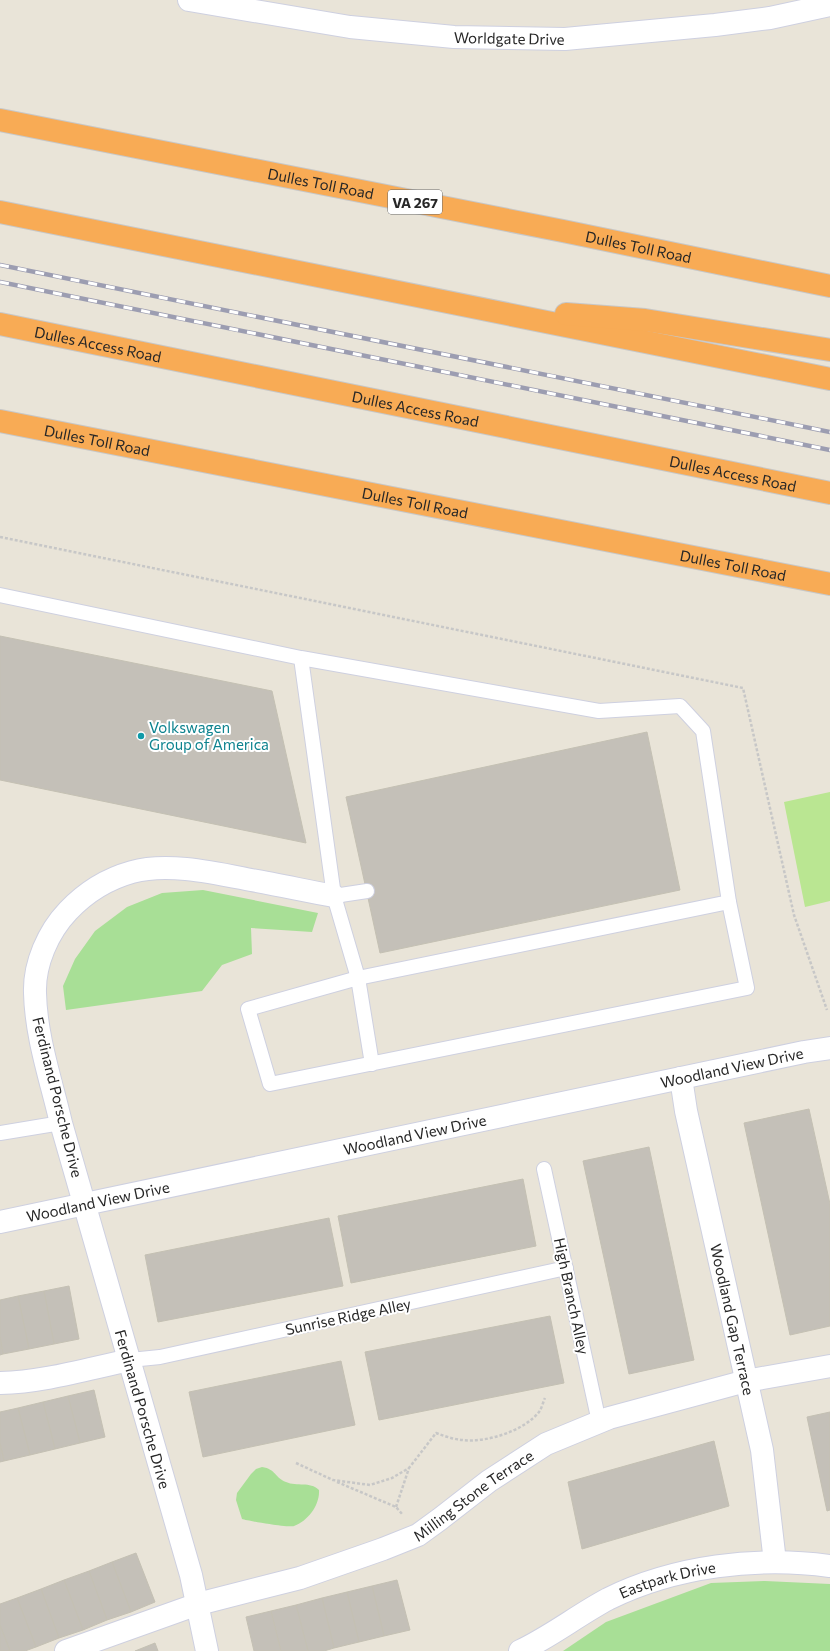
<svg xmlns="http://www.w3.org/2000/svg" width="830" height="1651" font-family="Commissioner,sans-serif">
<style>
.green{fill:#a8df96}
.pitch{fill:#bae692}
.building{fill:#c4c0b8;stroke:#c4c0b3}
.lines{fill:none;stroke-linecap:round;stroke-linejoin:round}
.service-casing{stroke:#ced0e0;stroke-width:16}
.minor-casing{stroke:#ced0e0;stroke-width:24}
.tertiary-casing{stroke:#ced0e0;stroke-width:24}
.motorway-casing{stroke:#c7c7c7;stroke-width:24}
.path{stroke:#c7c7c7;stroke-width:2.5;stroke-dasharray:3 2;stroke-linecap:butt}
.service{stroke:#fff;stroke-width:14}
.minor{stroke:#fff;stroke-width:22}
.tertiary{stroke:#fff;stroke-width:22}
.motorway{stroke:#f8ab55;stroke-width:22}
.rail-casing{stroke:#9c9db1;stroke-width:4.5}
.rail{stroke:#fff;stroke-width:3;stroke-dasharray:9;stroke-linecap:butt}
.culture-dot{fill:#0f9aa8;stroke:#fff;stroke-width:1.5}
.labels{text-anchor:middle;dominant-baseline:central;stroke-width:4;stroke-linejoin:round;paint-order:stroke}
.shield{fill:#fff;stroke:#686868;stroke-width:1}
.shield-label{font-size:14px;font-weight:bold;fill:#272727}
.street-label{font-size:15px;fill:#272727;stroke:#fff}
.culture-label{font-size:15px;fill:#0d838f;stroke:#fff;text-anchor:start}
</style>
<rect width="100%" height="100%" fill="#e9e4d8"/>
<g class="green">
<path d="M203,890L318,913L312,932L251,928L252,954L222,965L202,991L66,1010L63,986L75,959L95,931L127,907L162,893Z"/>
<path d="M262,1467C276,1469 275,1478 286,1482C297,1487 310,1481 319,1490C320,1505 308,1521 294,1526C289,1528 249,1521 242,1519L236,1500L237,1493L251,1474L256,1469Z"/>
<path d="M765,1581L830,1584V1651H563L606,1622L711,1583Z"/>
</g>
<path class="pitch" d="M830,792V901L805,907L784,802Z"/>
<g class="building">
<path d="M0,636L272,691L306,843L0,780Z"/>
<path d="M647,732L680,890L380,953L346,797Z"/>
<path d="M809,1109L830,1204V1326L790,1335L744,1123Z"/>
<path d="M649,1147L694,1360L629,1374L583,1161Z"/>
<path d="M523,1179L536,1246L351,1283L338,1216Z"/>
<path d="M329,1218L343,1286L158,1322L145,1255Z"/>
<path d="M69,1286L79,1339L54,1344L44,1291Z"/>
<path d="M44,1291L54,1344L29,1349L18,1296Z"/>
<path d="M18,1296L29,1349L3,1354L0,1337V1300Z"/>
<path d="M550,1316L564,1383L379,1420L365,1352Z"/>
<path d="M0,1337L3,1354L0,1355Z"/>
<path d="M341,1361L355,1425L203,1457L189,1392Z"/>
<path d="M94,1390L105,1437L80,1443L68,1396Z"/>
<path d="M68,1396L80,1443L55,1449L43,1402Z"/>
<path d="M43,1402L55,1449L30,1455L18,1408Z"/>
<path d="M18,1408L30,1455L4,1461L0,1443V1412Z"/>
<path d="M830,1412V1510L827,1511L807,1417Z"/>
<path d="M714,1441L729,1506L582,1549L568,1482Z"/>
<path d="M0,1443L4,1461L0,1462Z"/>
<path d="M136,1553L155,1602L131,1612L112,1562Z"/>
<path d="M112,1562L131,1612L107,1620L89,1571Z"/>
<path d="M89,1571L107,1620L83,1630L64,1580Z"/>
<path d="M64,1580L83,1630L59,1638L41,1589Z"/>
<path d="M397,1580L410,1630L384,1636L372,1586Z"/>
<path d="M372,1586L384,1636L359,1642L347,1592Z"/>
<path d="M41,1589L59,1638L36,1647L17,1598Z"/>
<path d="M347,1592L359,1642L334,1648L322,1598Z"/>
<path d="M17,1598L36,1647L25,1651H10L0,1625V1604Z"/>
<path d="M322,1598L334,1648L324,1651H308L296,1605Z"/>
<path d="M296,1605L308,1651H281L271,1611Z"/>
<path d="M271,1611L281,1651H254L246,1617Z"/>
<path d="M0,1625L10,1651H0Z"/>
<path d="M155,1643L158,1651H135Z"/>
</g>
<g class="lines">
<defs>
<g id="service">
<path d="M0,595L301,658L599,711L680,706L703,731L729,902L358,978L334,896L301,658"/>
<path d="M334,896L367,891"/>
<path d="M372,1064L358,978L248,1009L270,1084L747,988L729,902"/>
<path d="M0,1133L61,1123"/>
<path d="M544,1169L599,1422"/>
<path d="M130,1360L160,1357L566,1268"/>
</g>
<g id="minor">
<path id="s1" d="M681,1078L686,1111L762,1450L775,1562"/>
<path d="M0,1383C44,1382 87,1369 130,1360"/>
<path id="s2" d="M66,1651L198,1604L300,1578L383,1549L418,1535L440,1519L489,1481L546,1444L609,1418L746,1381L830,1366"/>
<path d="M207,1651L191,1575L61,1123C51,1080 36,1037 35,993C34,964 48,932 68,911C85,893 107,879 132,872C168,862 215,873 251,880C279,885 307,891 334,896"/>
<path id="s3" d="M520,1651C550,1637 578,1615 608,1599C674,1566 758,1556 830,1566"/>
</g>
<g id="tertiary">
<path id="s4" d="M189,0L350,27L454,37L565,39L715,25L770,18L830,5"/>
<path id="s5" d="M0,1222L804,1052L830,1048"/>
</g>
<g id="motorway">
<path id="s6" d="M0,120L563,231L830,286"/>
<path d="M0,212L830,379"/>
<path d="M566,314L645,320L830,350"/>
<path id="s7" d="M0,324L830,493"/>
<path id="s8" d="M0,421L830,584"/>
</g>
</defs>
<use href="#service" class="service-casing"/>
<use href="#minor" class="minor-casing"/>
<use href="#tertiary" class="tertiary-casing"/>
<use href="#motorway" class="motorway-casing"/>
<g class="path">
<path d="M0,537L743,688L794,915L827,1010"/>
<path d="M296,1463L333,1480L370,1485L392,1478L409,1468L436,1433C444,1436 453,1439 462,1440C486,1443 524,1431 539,1412C542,1408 543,1402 545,1398"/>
<path d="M337,1482L396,1507L403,1515"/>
<path d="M396,1507L409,1468"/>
</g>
<use href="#service" class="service"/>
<use href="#minor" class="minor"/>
<use href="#tertiary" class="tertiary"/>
<use href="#motorway" class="motorway"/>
<defs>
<g id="rail">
<path d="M0,265L830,432"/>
<path d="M0,282L830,450"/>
</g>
</defs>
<use href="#rail" class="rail-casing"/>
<use href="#rail" class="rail"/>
</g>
<circle class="culture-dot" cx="141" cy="736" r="4"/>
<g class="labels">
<rect class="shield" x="388" y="190" width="54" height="24" rx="3"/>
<g class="shield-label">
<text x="415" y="202">VA 267</text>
</g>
<g class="street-label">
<text stroke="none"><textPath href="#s4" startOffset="323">Worldgate Drive</textPath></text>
<text stroke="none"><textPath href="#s6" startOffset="327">Dulles Toll Road</textPath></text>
<text stroke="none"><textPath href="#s6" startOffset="651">Dulles Toll Road</textPath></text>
<text stroke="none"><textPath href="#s7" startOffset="100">Dulles Access Road</textPath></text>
<text stroke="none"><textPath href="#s7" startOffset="424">Dulles Access Road</textPath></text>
<text stroke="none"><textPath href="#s8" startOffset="99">Dulles Toll Road</textPath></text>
<text stroke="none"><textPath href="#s7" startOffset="748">Dulles Access Road</textPath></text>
<text stroke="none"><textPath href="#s8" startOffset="423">Dulles Toll Road</textPath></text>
<text stroke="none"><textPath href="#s8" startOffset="747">Dulles Toll Road</textPath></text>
<text stroke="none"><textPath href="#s5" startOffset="748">Woodland View Drive</textPath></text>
<text transform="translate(58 1097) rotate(76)">Ferdinand Porsche Drive</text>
<text stroke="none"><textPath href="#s5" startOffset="424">Woodland View Drive</textPath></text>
<text stroke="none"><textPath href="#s5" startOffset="100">Woodland View Drive</textPath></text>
<text transform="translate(572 1296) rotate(78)">High Branch Alley</text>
<text transform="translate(348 1316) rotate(-12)">Sunrise Ridge Alley</text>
<text stroke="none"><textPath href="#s1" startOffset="247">Woodland Gap Terrace</textPath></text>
<text transform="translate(143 1409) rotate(74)">Ferdinand Porsche Drive</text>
<text stroke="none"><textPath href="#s2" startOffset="439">Milling Stone Terrace</textPath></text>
<text stroke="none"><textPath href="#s3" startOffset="165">Eastpark Drive</textPath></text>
</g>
<g class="culture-label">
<text x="149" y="727">Volkswagen<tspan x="149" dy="17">Group of America</tspan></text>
</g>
</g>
</svg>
